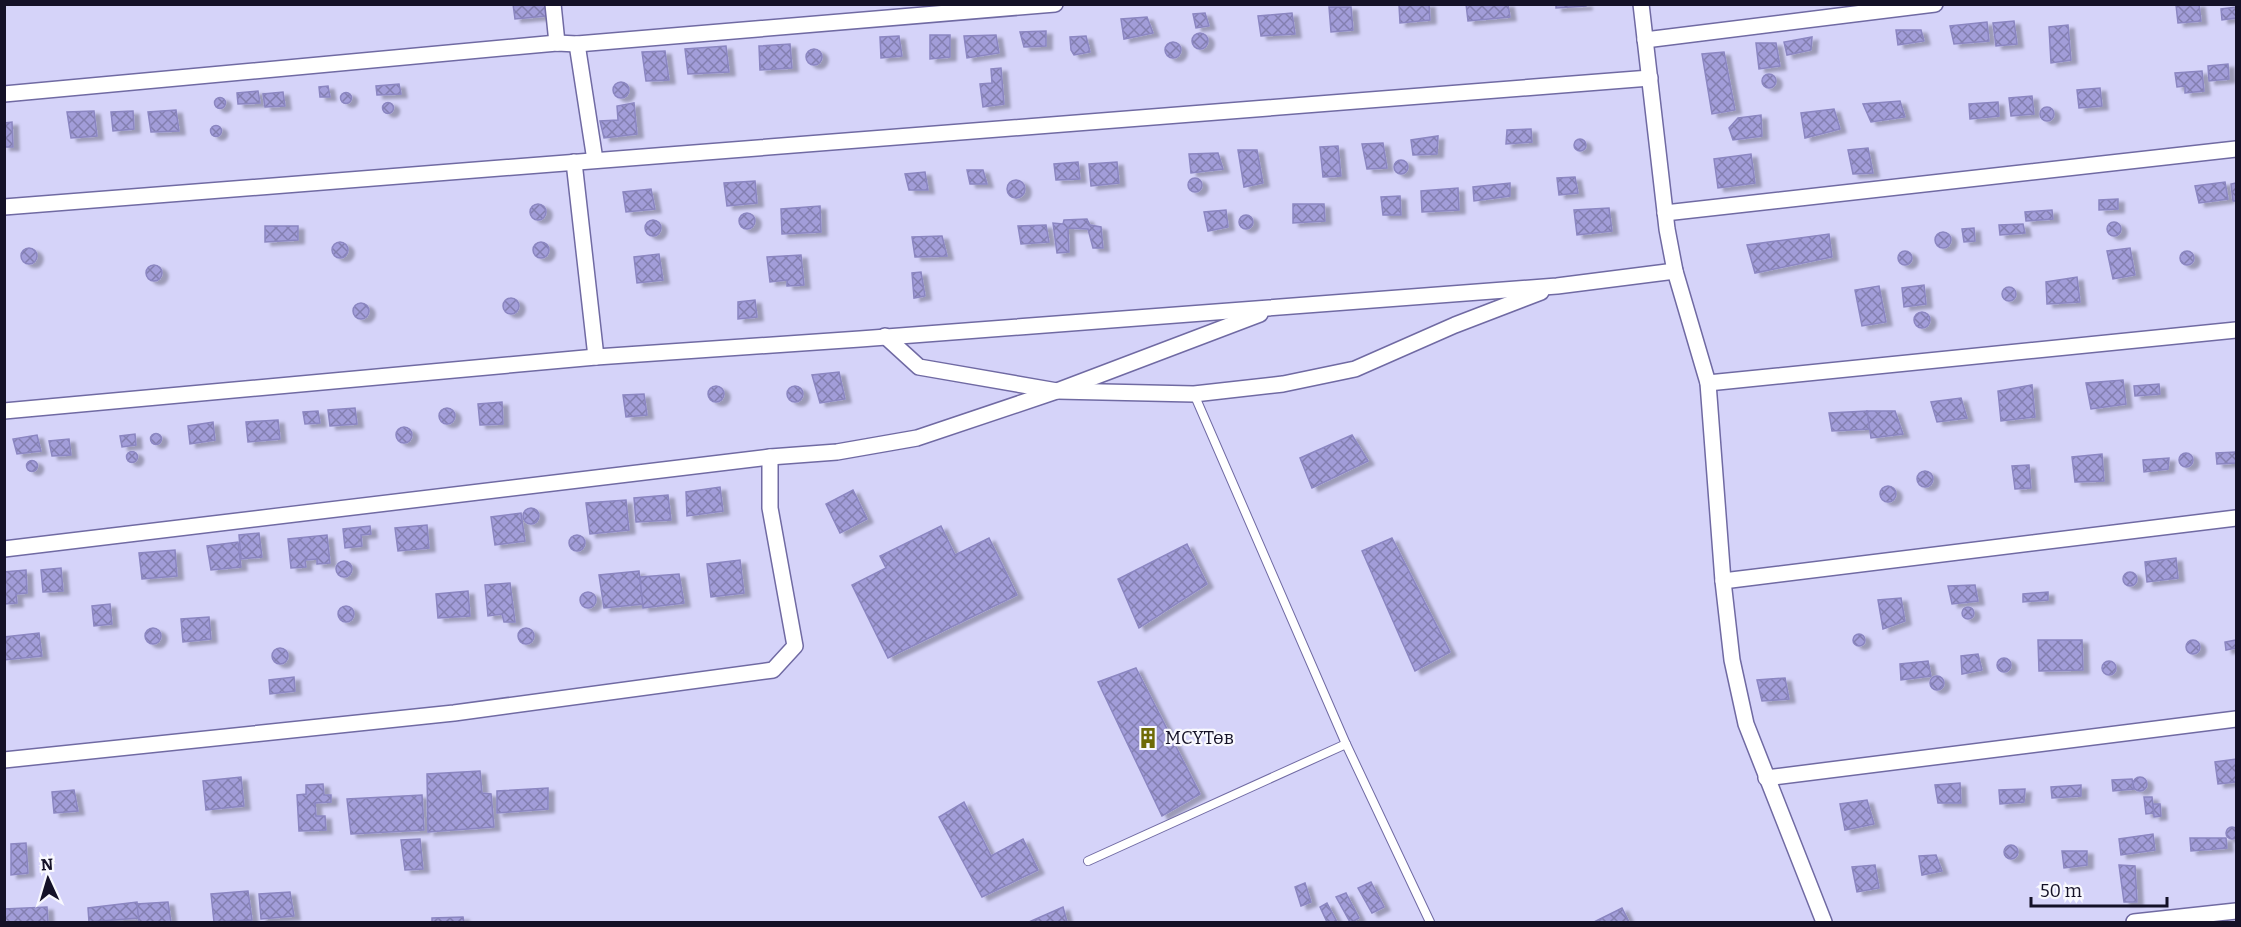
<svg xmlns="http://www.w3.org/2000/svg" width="2241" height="927" font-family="Bitter,serif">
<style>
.building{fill:url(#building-cross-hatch);stroke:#8b86c1;stroke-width:1.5;filter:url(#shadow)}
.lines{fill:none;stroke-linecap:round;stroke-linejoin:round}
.lane-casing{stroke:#706aa3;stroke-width:10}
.street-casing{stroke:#706aa3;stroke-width:18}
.lane{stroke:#fff;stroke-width:8}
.street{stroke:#fff;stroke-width:15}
.labels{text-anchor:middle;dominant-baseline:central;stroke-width:4.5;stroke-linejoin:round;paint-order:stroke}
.poi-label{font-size:18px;fill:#141127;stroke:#f8f8fe;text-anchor:start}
</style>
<defs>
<pattern id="building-cross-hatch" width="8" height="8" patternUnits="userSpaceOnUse" patternTransform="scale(1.5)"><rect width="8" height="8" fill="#a29dd9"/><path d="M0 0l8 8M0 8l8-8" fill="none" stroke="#837fb0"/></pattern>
<filter id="shadow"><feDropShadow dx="6" dy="3.5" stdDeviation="1.5" flood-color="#0004"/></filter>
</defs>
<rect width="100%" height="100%" fill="#d5d3f9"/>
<g class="building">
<path d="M513,4H545L546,16L515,19Z"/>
<path d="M1429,4L1430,20L1400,23L1399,5Z"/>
<path d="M1466,4H1508L1510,17L1468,21Z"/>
<path d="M1556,4H1586V6L1556,8Z"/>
<path d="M2199,4L2201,21L2178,23L2176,5Z"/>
<path d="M1329,7H1351L1353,30L1331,32Z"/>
<path d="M2236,7V18L2222,20L2221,9Z"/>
<path d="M1205,13L1209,26L1196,28L1193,14Z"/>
<path d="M1292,13L1295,34L1261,36L1258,16Z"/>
<path d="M1147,17L1153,33L1124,39L1121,19Z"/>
<path d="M2014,21L2017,44L1996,46L1993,23Z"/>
<path d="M1987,22L1989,41L1954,44L1950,26Z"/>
<path d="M2068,25L2071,60L2051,63L2049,27Z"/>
<path d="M1896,30H1921L1924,41L1898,45Z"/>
<path d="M1046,31V46L1024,47L1020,32Z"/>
<circle cx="1200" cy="41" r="8"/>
<path d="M930,35H950V57L930,59Z"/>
<path d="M996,35L999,53L967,58L964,36Z"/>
<path d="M899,36L902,56L881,58L880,37Z"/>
<path d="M1086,36L1090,52L1074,55L1071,50L1070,37Z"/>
<path d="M1812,37L1811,50L1787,55L1784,42Z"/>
<circle cx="1173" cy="50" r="8"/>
<path d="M1756,43H1776L1780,66L1759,69Z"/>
<path d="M790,44L792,68L760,70L759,46Z"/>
<path d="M726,46L729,72L688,74L685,49Z"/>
<circle cx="814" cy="57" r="8"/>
<path d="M665,51L669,80L646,81L642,52Z"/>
<path d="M1724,52L1735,110L1712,114L1702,54Z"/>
<path d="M2228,64L2229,79L2209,81L2208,66Z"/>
<path d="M1001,68L1004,104L983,107L980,84L992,83L991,69Z"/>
<path d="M2202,71L2204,91L2185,93V86L2177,87L2175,73Z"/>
<circle cx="1769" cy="81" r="7"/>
<circle cx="621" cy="90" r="8"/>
<path d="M399,84L401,94L377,95L376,86Z"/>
<path d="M328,86L330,97H320L319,87Z"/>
<path d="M2100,88L2102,106L2079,108L2077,90Z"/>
<path d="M258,91L260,103L238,104L237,93Z"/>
<path d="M283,92L285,106L265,107L263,94Z"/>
<circle cx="346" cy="98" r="5.5"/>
<path d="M2032,96L2034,114L2011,116L2009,98Z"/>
<circle cx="220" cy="103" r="5.5"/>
<path d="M1900,101L1905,117L1871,122L1863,104Z"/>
<path d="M1998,102L1999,116L1970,119L1969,104Z"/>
<circle cx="388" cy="108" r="5.5"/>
<path d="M634,103L637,134L604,138L600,121L618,120L617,106Z"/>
<circle cx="2047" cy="114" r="7"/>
<path d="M1834,109L1840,129L1805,138L1801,113Z"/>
<path d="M176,110L179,131L151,132L148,112Z"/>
<path d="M94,111L97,136L71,138L67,112Z"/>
<path d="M133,111L134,129L113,131L111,112Z"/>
<path d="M1761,115L1762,136L1733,140L1729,128L1738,118Z"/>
<path d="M12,122L13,147H4V123Z"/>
<circle cx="216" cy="131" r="5.5"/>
<path d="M1531,129L1532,142L1506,144L1507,130Z"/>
<path d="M1438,136L1437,154L1413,155L1411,140Z"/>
<circle cx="1580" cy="145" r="6"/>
<path d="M1383,143L1387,168L1367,169L1362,144Z"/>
<path d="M1338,146L1341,176L1323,177L1320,147Z"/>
<path d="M1868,148L1873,173L1853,174L1848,150Z"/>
<path d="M1238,150H1257L1263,183L1244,187Z"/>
<path d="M1218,153L1223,169L1191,173L1189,154Z"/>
<path d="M1751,154L1755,183L1718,188L1714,159Z"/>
<circle cx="1401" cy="167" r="7"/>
<path d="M1078,162L1080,179L1056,180L1054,164Z"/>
<path d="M1117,162L1119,183L1091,186L1089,164Z"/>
<path d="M967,170H983L987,184H970Z"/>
<path d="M925,172L928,190H909L905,174Z"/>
<path d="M1575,177L1578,193L1559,195L1557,178Z"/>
<circle cx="1195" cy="185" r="7"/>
<circle cx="1016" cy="189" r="9"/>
<path d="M755,181L757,203L727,206L724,183Z"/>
<path d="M2225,182L2228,199L2199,203L2195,186Z"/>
<path d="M1510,183V196L1474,201L1473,187Z"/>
<path d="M2236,183V201H2233L2231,184Z"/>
<path d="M1458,188L1459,210L1422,212L1421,191Z"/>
<path d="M651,189L655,209L626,212L623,192Z"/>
<path d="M1400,196L1401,215H1383L1381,197Z"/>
<path d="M2118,199V209L2099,210V200Z"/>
<path d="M1293,204H1324L1325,221L1293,223Z"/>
<circle cx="538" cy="212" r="8"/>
<path d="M820,206L821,232L782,234L781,209Z"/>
<path d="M1609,208L1612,231L1577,235L1574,210Z"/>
<path d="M1226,210L1228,227L1208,231L1204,212Z"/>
<path d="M2052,210L2053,219L2026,221L2025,212Z"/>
<circle cx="747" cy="221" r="8"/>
<circle cx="1246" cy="222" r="7"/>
<path d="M1087,219L1090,225L1101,227L1103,248H1093L1088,229L1068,228L1069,252L1057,253L1053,223L1063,224L1064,220Z"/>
<circle cx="653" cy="228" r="8"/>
<circle cx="2114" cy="229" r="7"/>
<path d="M2023,224L2025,233L2000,235L1999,225Z"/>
<path d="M1046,225L1049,242L1021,244L1018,226Z"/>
<path d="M265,226H298V240L265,242Z"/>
<path d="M1974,228L1975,241L1964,242L1962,229Z"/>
<circle cx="1943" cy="240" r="8"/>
<path d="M1829,234L1832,257L1755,273L1747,245Z"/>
<path d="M942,236L947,256L915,257L912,237Z"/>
<circle cx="541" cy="250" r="8"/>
<circle cx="340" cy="250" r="8"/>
<path d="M2130,248L2135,275L2113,279L2107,251Z"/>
<circle cx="29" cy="256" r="8"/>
<circle cx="1905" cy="258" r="7"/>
<circle cx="2187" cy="258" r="7"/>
<path d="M659,254L663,280L637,283L634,257Z"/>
<path d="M801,255L804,285L787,286V280L770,282L767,257Z"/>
<circle cx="154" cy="273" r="8"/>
<path d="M921,272L925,296L914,298L912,273Z"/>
<path d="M2077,277L2080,302L2047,304L2046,282Z"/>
<path d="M1924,285L1926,304L1904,307L1902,288Z"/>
<path d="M1879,286L1886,322L1862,326L1855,290Z"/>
<circle cx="2009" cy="294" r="7"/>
<circle cx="511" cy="306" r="8"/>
<path d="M755,300L757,317L738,319V302Z"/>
<circle cx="361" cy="311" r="8"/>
<circle cx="1922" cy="320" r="8"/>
<path d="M839,372L845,399L820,403L812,375Z"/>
<path d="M2123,380L2126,404L2091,409L2086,383Z"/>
<path d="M2159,384L2160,394L2135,396L2134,386Z"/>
<path d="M2032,385L2035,417L2001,421L1998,391Z"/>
<circle cx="795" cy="394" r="8"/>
<circle cx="716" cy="394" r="8"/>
<path d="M644,394L647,415L626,417L623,395Z"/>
<path d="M1961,398L1967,418L1937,422L1931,402Z"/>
<path d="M502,402L503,424L480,425L478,404Z"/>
<path d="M355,408L357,424L330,426L328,410Z"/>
<circle cx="447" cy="416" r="8"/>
<path d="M318,411L320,423L305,424L303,412Z"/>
<path d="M1867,411L1870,429L1832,431L1829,413Z"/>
<path d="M1867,411H1895L1903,434L1871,438Z"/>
<path d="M278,420L280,439L248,442L246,422Z"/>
<path d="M213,422L215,440L190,444L188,426Z"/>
<circle cx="404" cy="435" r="8"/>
<circle cx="156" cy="439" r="5.5"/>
<path d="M135,434L136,445L122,447L120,436Z"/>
<path d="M37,435L41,451L17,454L13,439Z"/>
<path d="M1352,435L1368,461L1312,488L1300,458Z"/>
<path d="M69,439L71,455L52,456L49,441Z"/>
<circle cx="132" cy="457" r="5.5"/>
<path d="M2236,452V463L2217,464L2216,453Z"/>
<circle cx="2186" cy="460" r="7"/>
<path d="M2102,454L2104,481L2075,482L2072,457Z"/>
<path d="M2169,458L2168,469L2144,472L2143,460Z"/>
<circle cx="32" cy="466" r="5.5"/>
<path d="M2029,465L2031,488L2015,489L2012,466Z"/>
<circle cx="1925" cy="479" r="8"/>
<circle cx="1888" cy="494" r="8"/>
<path d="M720,487L723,511L687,516L686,492Z"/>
<path d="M853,490L867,519L840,533L826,504Z"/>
<path d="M668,495L671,520L636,522L634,498Z"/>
<path d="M626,500L629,530L590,534L586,503Z"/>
<circle cx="531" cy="516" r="8"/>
<path d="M521,513L525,541L495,545L491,517Z"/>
<path d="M427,525L429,548L398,551L395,528Z"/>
<path d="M370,526L371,534L361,535L362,546L345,548L343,529Z"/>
<path d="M941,526L955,555L989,538L1017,595L888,658L852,585L886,568L880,556Z"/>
<path d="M259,533L262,557L241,559L239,535Z"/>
<circle cx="577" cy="543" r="8"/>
<path d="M327,535L330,563L317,564V559L305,560L306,567L291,568L288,539Z"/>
<path d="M1392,538L1450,652L1415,671L1362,551Z"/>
<path d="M238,542L241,567L211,570L207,546Z"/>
<path d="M1187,544L1207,584L1139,628L1118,579Z"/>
<path d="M175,550L177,576L142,579L139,553Z"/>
<path d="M2176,558L2178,578L2147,582L2145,562Z"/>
<path d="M740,560L744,593L711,597L707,564Z"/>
<circle cx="344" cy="569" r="8"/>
<path d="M61,568L63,591L43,592L41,570Z"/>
<path d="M26,570L27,593L16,594L17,603L4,604V572Z"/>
<path d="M639,571L643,604L604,608L599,575Z"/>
<circle cx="2130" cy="579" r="7"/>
<path d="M679,574L684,603L643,608L640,577Z"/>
<path d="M510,583L515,622H504L502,614L488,616L485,585Z"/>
<path d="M1975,585L1978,601L1952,604L1948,586Z"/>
<path d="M468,591L470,616L438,618L436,594Z"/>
<circle cx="588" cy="600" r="8"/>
<path d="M2048,592V600L2023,602V594Z"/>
<path d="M1901,598L1905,621L1883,629L1878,600Z"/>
<path d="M110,604L112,624L94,626L92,606Z"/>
<circle cx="346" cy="614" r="8"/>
<circle cx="1968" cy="613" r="6"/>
<path d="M209,617L211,639L183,642L181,619Z"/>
<circle cx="153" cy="636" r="8"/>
<circle cx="526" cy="636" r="8"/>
<path d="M39,633L42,656L4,660V637Z"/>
<circle cx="1859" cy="640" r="6"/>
<path d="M2038,640H2082L2083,670L2039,671Z"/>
<path d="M2236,640V648L2226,650L2225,642Z"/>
<circle cx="2193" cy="647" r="7"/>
<circle cx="280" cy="656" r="8"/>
<path d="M1978,654L1982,670L1962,674L1961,656Z"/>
<circle cx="2004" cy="665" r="7"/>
<path d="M1928,661L1931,676L1901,680L1900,664Z"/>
<circle cx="2109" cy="668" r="7"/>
<path d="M1136,668L1200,794L1162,816L1098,682Z"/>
<circle cx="1937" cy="683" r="7"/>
<path d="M294,677L295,691L270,694L269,680Z"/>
<path d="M1785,678L1789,699L1762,701L1757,680Z"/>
<path d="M2236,759V782L2218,784L2215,762Z"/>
<path d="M480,771L482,793L491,794L494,827L428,832L427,774Z"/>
<path d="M241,777L244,806L206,810L203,781Z"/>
<circle cx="2140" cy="784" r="7"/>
<path d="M2132,779L2134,789L2113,791L2112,780Z"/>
<path d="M1960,783L1961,803H1938L1935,785Z"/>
<path d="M323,784L324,795H331V802L315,803L316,816H325L326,830L299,831L297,795L306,794V785Z"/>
<path d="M2081,785V796L2052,798L2051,787Z"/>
<path d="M548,788V809L497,813V791Z"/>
<path d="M2025,789L2024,802L2000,804L1999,790Z"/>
<path d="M74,790L78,811L54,813L52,792Z"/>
<path d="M422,795L424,830L351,834L347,799Z"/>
<path d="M2144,797H2152L2154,813L2146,814Z"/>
<path d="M1867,800L1874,824L1845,830L1840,804Z"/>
<path d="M964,802L991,856L1023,839L1038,870L982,897L939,817Z"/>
<path d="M2153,804H2160L2161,816L2154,817Z"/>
<circle cx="2232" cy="833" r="6"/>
<path d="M2153,834L2155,850L2121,855L2119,839Z"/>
<path d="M2190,838H2226L2227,848L2191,851Z"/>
<path d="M420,839L423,869L405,870L401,840Z"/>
<path d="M26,843L28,873L11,875V844Z"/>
<circle cx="2011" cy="852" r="7"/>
<path d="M2062,851H2087V865L2064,868Z"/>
<path d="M1936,855L1942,871L1922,875L1919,856Z"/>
<path d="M1875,865L1879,888L1857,892L1852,867Z"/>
<path d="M2119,865L2135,866L2137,902H2124Z"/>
<path d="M1371,882L1384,907L1372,913L1358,888Z"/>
<path d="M1305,883L1311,902L1301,906L1295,887Z"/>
<path d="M248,891L252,920L214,922L211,894Z"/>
<path d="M290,892L294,916L261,919L259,894Z"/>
<path d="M1346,893L1359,918L1352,922H1350L1336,897Z"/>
<path d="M137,902L139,918L89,922L88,908Z"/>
<path d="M168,902L171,922H139L137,904Z"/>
<path d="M1327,903L1337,922H1327L1320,907Z"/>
<path d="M47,907L48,922H4V909Z"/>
<path d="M1063,907L1067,922H1029Z"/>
<path d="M1622,908L1629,922H1594Z"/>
<path d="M463,917L464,922H432V918Z"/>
</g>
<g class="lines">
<defs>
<g id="lane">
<path d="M1194,394L1346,744L1430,922"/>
<path d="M1088,861L1346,744"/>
</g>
<g id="street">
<path d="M553,4L557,43"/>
<path d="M1641,4L1667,229L1675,271L1708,383L1723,581L1732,660L1746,724L1824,922"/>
<path d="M1645,40L1935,4"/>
<path d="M577,44L595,160"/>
<path d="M4,94L557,43L577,44L1055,4"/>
<path d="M574,162L596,357"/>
<path d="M4,207L1650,78"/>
<path d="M1665,213L2236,149"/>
<path d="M885,336L919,367L1057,391L1194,394L1283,384L1355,369L1455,325L1541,292"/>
<path d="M1708,383L2236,330"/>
<path d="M4,411L596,357L860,339L1557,286L1675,271"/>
<path d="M4,549L770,457L837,452L917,438L1057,391L1260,314"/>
<path d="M1723,581L2236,518"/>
<path d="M4,760L454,713L773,670L795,646L770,508V457"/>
<path d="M1766,778L2236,719"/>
<path d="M2134,922L2236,911"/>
</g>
</defs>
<use href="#lane" class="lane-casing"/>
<use href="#street" class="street-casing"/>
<use href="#lane" class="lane"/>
<use href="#street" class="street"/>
</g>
<defs>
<symbol id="building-bare" viewBox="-9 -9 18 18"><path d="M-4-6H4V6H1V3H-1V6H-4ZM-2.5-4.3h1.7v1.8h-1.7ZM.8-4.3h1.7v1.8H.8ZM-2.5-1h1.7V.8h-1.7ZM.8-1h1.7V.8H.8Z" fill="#6e6a06" stroke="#f8f8fe" stroke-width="2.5" paint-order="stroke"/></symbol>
</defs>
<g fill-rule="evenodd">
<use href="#building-bare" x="1133" y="723" width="30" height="30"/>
</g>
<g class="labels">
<g class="poi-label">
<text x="1165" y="738">МСҮТөв</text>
</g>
</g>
<rect width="2241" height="927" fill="none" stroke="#141127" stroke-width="12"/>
<g transform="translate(48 879) rotate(356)" stroke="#f8f8fe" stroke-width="4.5" paint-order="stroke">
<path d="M0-4.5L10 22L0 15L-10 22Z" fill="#141127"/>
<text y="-9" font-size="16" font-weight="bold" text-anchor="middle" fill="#141127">N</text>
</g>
<path d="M2031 897v9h136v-9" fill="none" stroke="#141127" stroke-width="3"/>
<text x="2040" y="897" font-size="18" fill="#141127" stroke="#f8f8fe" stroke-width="4.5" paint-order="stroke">50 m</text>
</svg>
